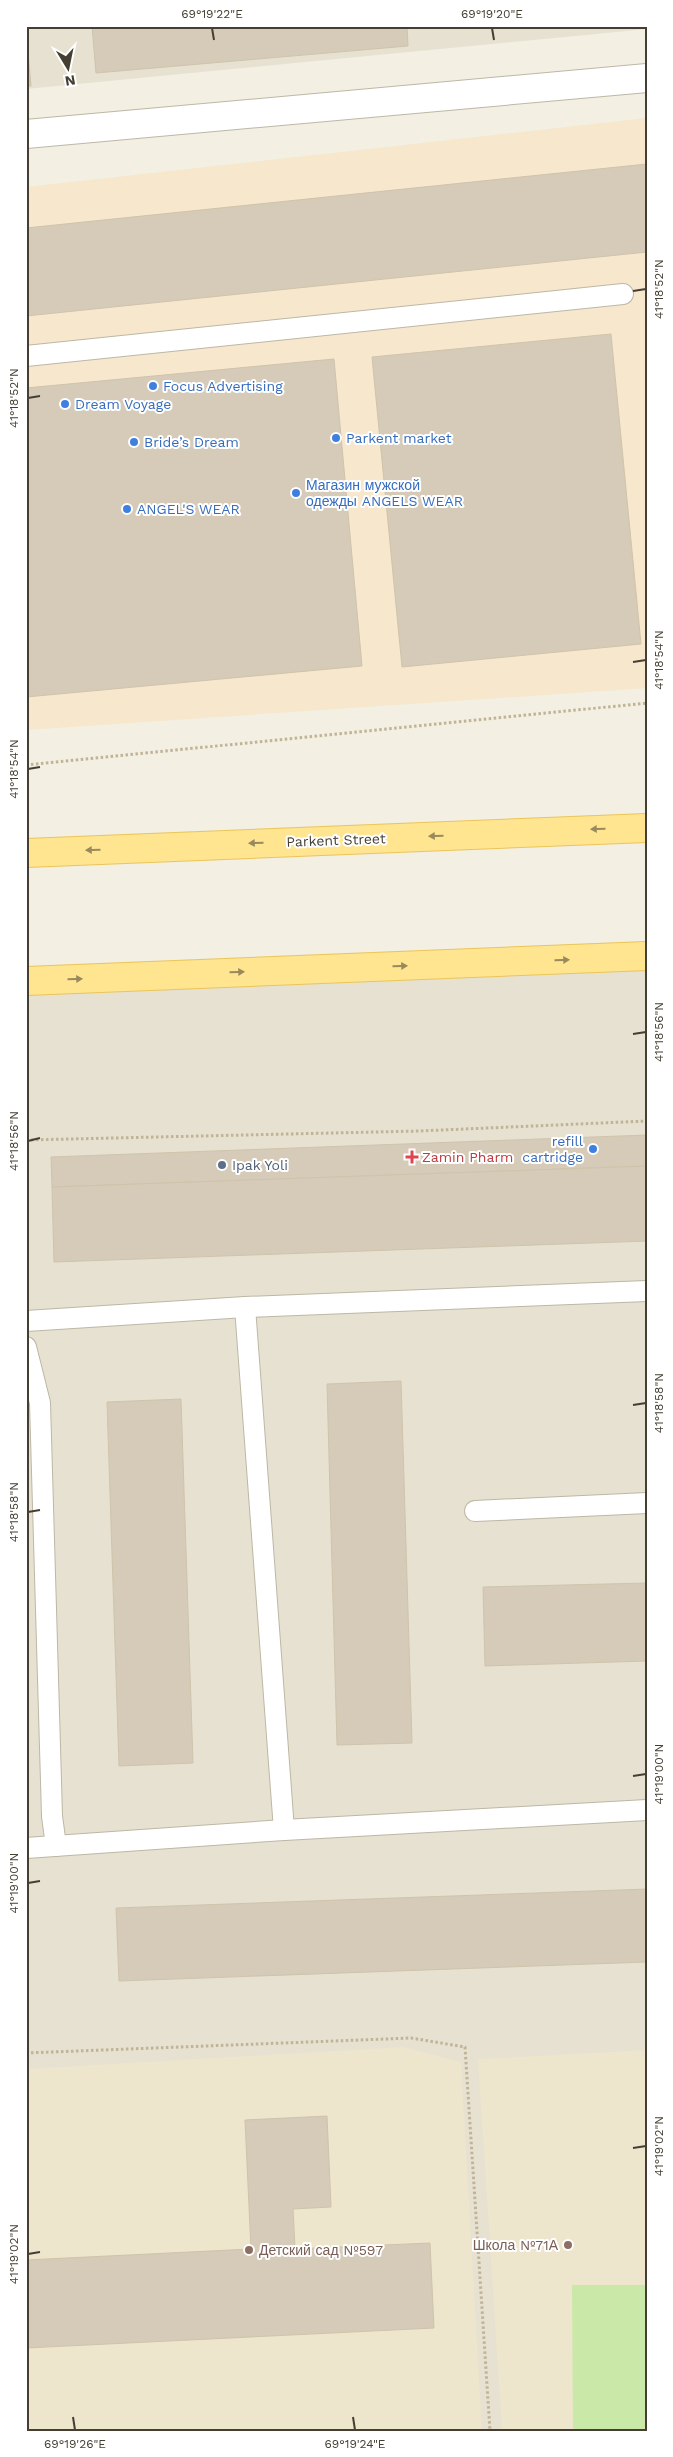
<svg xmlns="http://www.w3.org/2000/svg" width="673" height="2457" font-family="'Work Sans',sans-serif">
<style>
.residential{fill:#e7e1d1}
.commercial{fill:#f6e7cd}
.education{fill:#ede5cc}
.green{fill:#cae9a9}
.building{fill:#d5cbb8;stroke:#d0c3ab}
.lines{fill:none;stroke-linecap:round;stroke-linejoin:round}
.lane-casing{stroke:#beb7a6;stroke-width:22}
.street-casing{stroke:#beb7a6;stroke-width:30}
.primary-casing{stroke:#e9c55b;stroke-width:30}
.path{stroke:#c1b496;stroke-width:3;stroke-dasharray:2.5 2.5;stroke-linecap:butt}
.lane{stroke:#fff;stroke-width:20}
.street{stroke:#fff;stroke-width:28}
.primary{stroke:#ffe590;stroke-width:28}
.oneway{fill:#998a5d}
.ticks{fill:none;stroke:#453f33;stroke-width:2}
.shop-dot{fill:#3f7fe0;stroke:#fff;stroke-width:2}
.health-dot{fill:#e0444e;stroke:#fff;stroke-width:2}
.service-dot{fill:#5c6f8a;stroke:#fff;stroke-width:2}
.education-dot{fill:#8d6e63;stroke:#fff;stroke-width:2}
.labels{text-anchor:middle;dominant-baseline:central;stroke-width:4;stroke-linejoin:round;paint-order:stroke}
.shop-label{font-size:14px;fill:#366cbe;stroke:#fff;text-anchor:start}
.street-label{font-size:14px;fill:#453f33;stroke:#fff}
.health-label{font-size:14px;fill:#be3a42;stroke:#fff;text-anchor:start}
.service-label{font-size:14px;fill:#4e5e75;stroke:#fff;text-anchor:start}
.education-label{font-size:14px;fill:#785e54;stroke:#fff;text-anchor:end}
.neatline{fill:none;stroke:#453f33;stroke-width:2}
.ticks-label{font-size:12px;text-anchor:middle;fill:#453f33}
</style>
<rect width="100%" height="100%" fill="#f3efe3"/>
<g class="residential">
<path d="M26,26H647V29L26,89Z"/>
<path d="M647,956V2431H26V981Z"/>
</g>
<path class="commercial" d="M647,118V688L26,730V187Z"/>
<g class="education">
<path d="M403,2047L461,2062L482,2431H26V2069Z"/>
<path d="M647,2050V2431H502L478,2059Z"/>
</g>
<path class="green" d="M572,2285H647V2430H573Z"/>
<g class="building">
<path d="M92,26H407L408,46L96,73Z"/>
<path d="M26,30L31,86H26Z"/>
<path d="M647,164V252L26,316V228Z"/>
<path d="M611,334L641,644L402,667L372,357Z"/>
<path d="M334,359L362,666L26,697V388Z"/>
<path d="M647,1135V1166L52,1187L51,1157Z"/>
<path d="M647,1166V1241L54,1262L52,1187Z"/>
<path d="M401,1381L412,1743L337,1745L327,1384Z"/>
<path d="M181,1399L193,1763L119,1766L107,1402Z"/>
<path d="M647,1583V1661L485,1666L483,1587Z"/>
<path d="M647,1889V1962L119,1981L116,1908Z"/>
<path d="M327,2116L331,2207L293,2209L295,2249L430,2243L434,2328L26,2348V2260L251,2249L245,2120Z"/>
</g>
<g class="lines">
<defs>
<g id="lane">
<path d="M26,356L623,294"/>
<path d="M245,1307L284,1830"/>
<path d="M26,1321L245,1307L647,1291"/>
<path d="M26,1347L40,1403L52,1816L56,1846"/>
<path d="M475,1511L647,1503"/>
<path d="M26,1848L284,1830L647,1810"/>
</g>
<path id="street" d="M26,134L647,78"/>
<g id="primary">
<path d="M26,853L647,828"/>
<path d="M26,981L647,956"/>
</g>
</defs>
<use href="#lane" class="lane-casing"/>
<use href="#street" class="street-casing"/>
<use href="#primary" class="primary-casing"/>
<g class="path">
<path d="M26,765L647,703"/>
<path d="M26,1140L419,1131L647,1121"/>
<path d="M26,2053L411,2038L465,2047L490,2431"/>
</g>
<use href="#lane" class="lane"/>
<use href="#street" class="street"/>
<use href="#primary" class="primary"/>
</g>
<defs><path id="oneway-solid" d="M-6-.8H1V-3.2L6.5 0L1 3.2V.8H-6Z" transform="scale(1.25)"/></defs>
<g class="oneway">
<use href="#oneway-solid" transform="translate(598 829) rotate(178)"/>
<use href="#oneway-solid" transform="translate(436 836) rotate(178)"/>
<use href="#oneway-solid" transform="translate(256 843) rotate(178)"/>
<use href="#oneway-solid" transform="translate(93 850) rotate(178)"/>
<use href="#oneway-solid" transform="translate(562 960) rotate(-2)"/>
<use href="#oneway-solid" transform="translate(400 966) rotate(-2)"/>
<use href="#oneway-solid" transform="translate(237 972) rotate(-2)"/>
<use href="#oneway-solid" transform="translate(75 979) rotate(-2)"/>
</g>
<path class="ticks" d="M212,28L214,40M492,28L494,40M633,291L646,289M28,398L40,396M633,662L646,660M28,769L40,767M633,1034L646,1032M28,1141L40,1138M633,1405L646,1403M28,1512L40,1510M633,1776L646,1774M28,1883L40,1881M633,2148L646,2146M28,2254L40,2252M73,2417L75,2430M353,2417L355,2430"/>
<g class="shop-dot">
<circle cx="153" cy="386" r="5"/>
<circle cx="65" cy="404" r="5"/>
<circle cx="336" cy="438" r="5"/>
<circle cx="134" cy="442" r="5"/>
<circle cx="296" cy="493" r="5"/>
<circle cx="127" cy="509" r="5"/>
<circle cx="593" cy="1149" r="5"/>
</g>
<path class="health-dot" d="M409.5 1149.5h5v5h5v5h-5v5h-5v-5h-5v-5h5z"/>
<circle class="service-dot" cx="222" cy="1165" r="5"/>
<g class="education-dot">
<circle cx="568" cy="2245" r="5"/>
<circle cx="249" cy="2250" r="5"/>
</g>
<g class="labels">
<g class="shop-label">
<text x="163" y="386">Focus Advertising</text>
<text x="75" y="404">Dream Voyage</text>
<text x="346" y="438">Parkent market</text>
<text x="144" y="442">Bride’s Dream</text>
<text x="306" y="485">Магазин мужской<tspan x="306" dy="16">одежды ANGELS WEAR</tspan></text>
<text x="137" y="509">ANGEL'S WEAR</text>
<text x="583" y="1141" text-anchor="end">refill<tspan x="583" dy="16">cartridge</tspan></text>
</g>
<g class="street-label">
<text transform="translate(336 840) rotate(-2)">Parkent Street</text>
</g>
<g class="health-label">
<text x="422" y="1157">Zamin Pharm</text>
</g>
<g class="service-label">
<text x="232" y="1165">Ipak Yoli</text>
</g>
<g class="education-label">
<text x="558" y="2245">Школа №71А</text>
<text x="259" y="2250" text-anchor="start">Детский сад №597</text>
</g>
</g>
<rect width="673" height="2457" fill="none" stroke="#ffffff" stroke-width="55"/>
<g transform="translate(68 68) rotate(170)" stroke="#ffffff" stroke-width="4" paint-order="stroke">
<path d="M0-4L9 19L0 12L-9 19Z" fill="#453f33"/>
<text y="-8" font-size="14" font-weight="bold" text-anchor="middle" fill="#453f33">N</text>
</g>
<rect x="28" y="28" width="618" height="2402" class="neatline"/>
<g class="ticks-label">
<text x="212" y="18">69°19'22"E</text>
<text x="492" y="18">69°19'20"E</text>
<text transform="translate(659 289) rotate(-90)" y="4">41°18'52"N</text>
<text transform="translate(14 398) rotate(-90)" y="4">41°18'52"N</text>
<text transform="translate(659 660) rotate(-90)" y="4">41°18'54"N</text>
<text transform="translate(14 769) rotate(-90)" y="4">41°18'54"N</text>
<text transform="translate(659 1032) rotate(-90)" y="4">41°18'56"N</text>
<text transform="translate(14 1141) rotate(-90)" y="4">41°18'56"N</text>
<text transform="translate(659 1403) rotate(-90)" y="4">41°18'58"N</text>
<text transform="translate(14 1512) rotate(-90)" y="4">41°18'58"N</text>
<text transform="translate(659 1774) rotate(-90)" y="4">41°19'00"N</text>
<text transform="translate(14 1883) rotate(-90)" y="4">41°19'00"N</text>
<text transform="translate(659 2146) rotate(-90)" y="4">41°19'02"N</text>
<text transform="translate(14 2254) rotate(-90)" y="4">41°19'02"N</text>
<text x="75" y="2448">69°19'26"E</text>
<text x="355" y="2448">69°19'24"E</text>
</g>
</svg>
